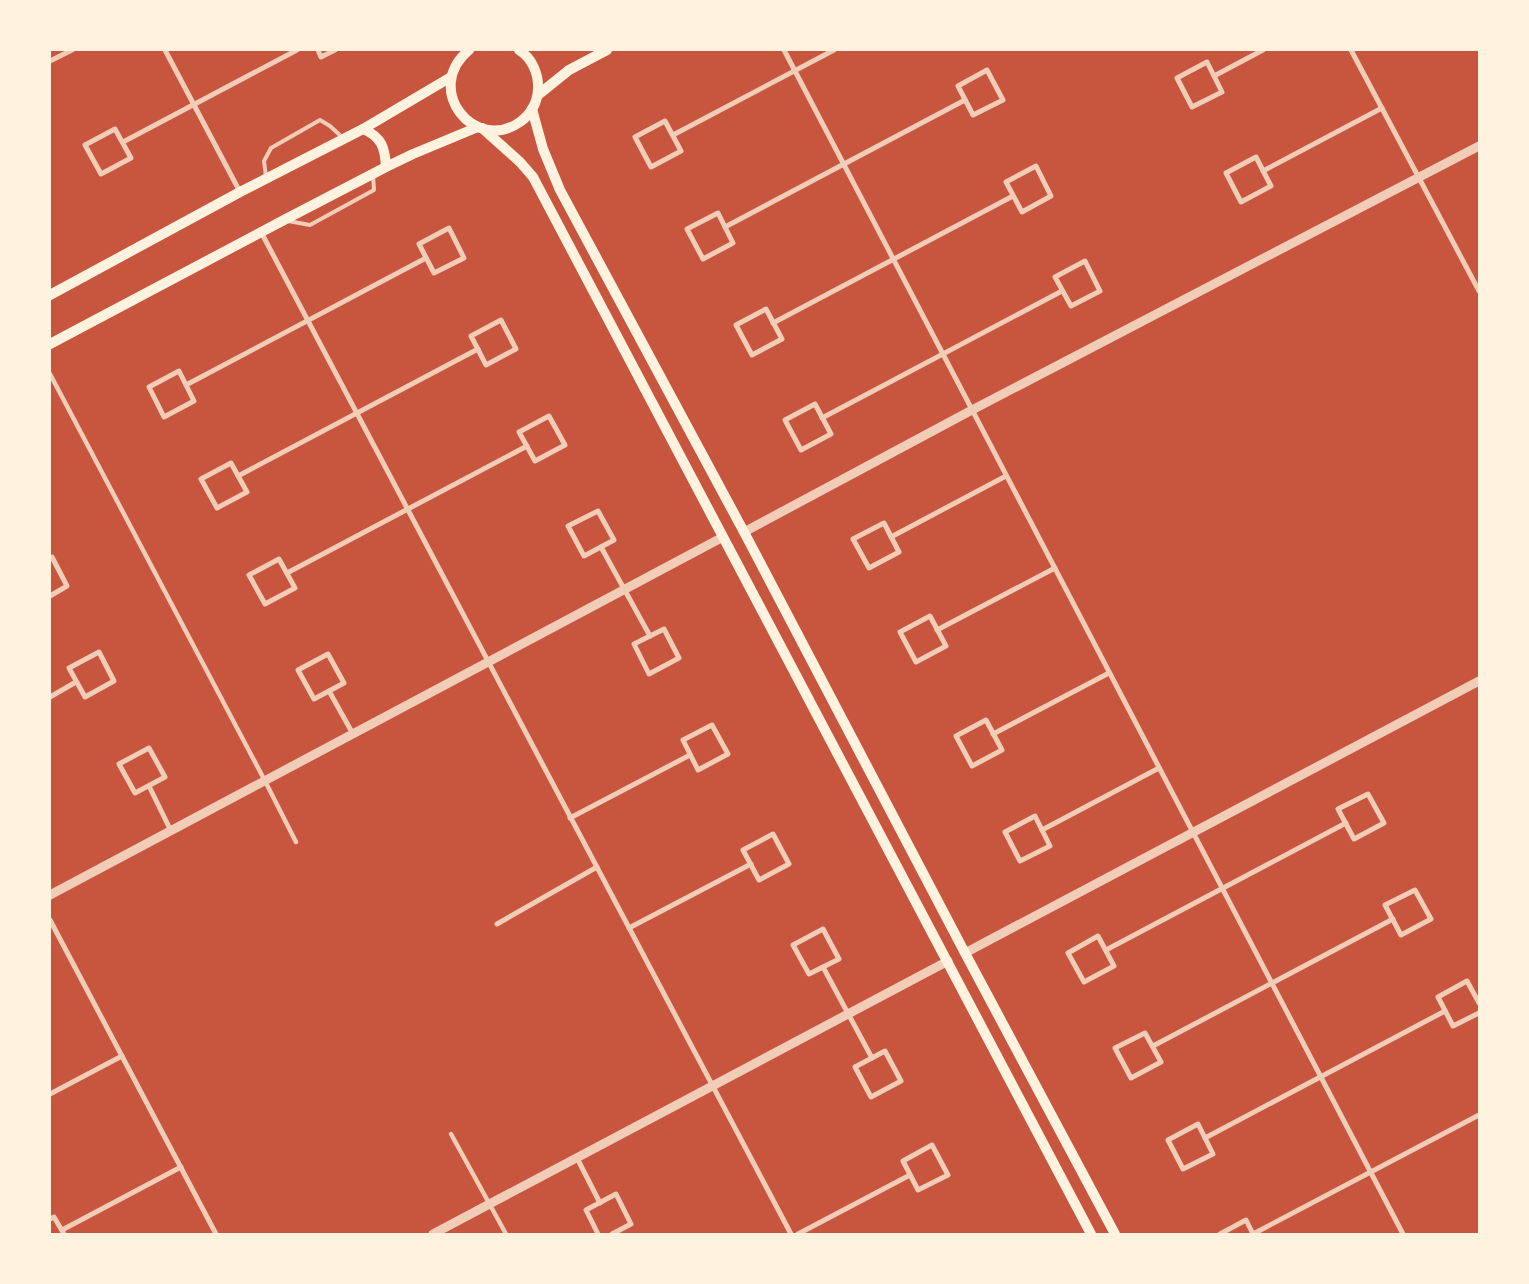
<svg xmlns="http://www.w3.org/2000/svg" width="1529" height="1284" font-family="Roboto,sans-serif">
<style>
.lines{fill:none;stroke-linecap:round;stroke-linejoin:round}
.service{stroke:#f1ccb7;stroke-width:4}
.pedestrian{stroke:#f1ccb7;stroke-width:4.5}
.minor{stroke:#f1ccb7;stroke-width:5}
.tertiary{stroke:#f1ccb7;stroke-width:9}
.secondary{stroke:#fff3e0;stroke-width:10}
</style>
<rect width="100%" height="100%" fill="#c8553d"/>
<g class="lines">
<g class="service">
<path d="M266,177L264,161L271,148L320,120L330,126L343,138"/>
<path d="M288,221L310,225L374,190L373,175"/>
</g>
<g class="pedestrian">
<path d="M50,374L265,781L296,842"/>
<path d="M451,1134L506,1234"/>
</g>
<g class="minor">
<path d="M165,50L240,192"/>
<path d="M318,50L321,57L335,50"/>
<path d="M784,50L1403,1234"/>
<path d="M1351,50L1479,291"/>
<path d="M50,61L72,50"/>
<path d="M1207,62L1222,92L1192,107L1177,78Z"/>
<path d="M987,70L1003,100L973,115L958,86Z"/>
<path d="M1214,76L1263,50"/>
<path d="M665,121L681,151L651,167L635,137Z"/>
<path d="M115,129L131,158L101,174L85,145Z"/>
<path d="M673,135L834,50"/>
<path d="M123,142L297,50"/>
<path d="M1256,157L1271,186L1241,202L1226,173Z"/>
<path d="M1036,166L1051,196L1022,212L1006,182Z"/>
<path d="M1263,171L1382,108"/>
<path d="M718,213L733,243L703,259L687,229Z"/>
<path d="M725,227L965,100"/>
<path d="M449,228L464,258L434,273L419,244Z"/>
<path d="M261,232L791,1234"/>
<path d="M1085,261L1100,291L1071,306L1055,277Z"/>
<path d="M766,309L782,339L752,355L736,325Z"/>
<path d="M501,320L516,349L486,365L471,336Z"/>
<path d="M773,323L1013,196"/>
<path d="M179,371L194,401L164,417L149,387Z"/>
<path d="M186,385L426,258"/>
<path d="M815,404L831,434L801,450L785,420Z"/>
<path d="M549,416L565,445L535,461L519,432Z"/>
<path d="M822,418L1062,291"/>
<path d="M231,463L247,492L217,508L201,479Z"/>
<path d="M238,476L478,349"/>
<path d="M598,511L614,540L584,556L568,526Z"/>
<path d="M884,523L899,552L869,568L853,539Z"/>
<path d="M891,537L1006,476"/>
<path d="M601,547L650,636"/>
<path d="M50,558L52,557L67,586L50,596"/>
<path d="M279,559L295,588L265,604L249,575Z"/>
<path d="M287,573L527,446"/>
<path d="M930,616L946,646L916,662L900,632Z"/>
<path d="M664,629L679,658L649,674L634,644Z"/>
<path d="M937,630L1055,568"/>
<path d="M99,652L114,681L85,697L69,668Z"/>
<path d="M328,654L344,683L314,699L298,670Z"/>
<path d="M329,691L353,734"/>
<path d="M50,697L76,682"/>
<path d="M986,720L1002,750L972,766L956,736Z"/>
<path d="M712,725L728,754L698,770L683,740Z"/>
<path d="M993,734L1109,673"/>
<path d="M149,748L165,777L135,793L119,764Z"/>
<path d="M149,786L171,831"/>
<path d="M1368,794L1384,823L1354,839L1338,809Z"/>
<path d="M1035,816L1050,846L1020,861L1005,832Z"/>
<path d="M570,818L690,755"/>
<path d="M1042,830L1159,768"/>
<path d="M773,834L789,864L759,880L743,850Z"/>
<path d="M1415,890L1431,919L1401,935L1385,905Z"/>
<path d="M50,920L216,1234"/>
<path d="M497,924L597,867"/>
<path d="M629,928L751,864"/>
<path d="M823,929L839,959L809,974L793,945Z"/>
<path d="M1098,936L1114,966L1084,982L1068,953Z"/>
<path d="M1106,950L1346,823"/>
<path d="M823,967L872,1058"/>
<path d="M1479,1003L1467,981L1438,997L1453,1026L1479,1013"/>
<path d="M1145,1033L1161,1062L1131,1078L1115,1048Z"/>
<path d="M1153,1046L1393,919"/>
<path d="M885,1051L901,1081L871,1097L855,1067Z"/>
<path d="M50,1094L122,1056"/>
<path d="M1198,1124L1213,1154L1183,1169L1168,1140Z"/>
<path d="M1205,1138L1445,1011"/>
<path d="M932,1145L948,1175L918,1190L903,1161Z"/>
<path d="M577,1158L600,1203"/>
<path d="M50,1219L54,1217L64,1234"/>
<path d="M62,1230L181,1167"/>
<path d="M598,1234L586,1210L616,1194L631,1224L612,1234"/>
<path d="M798,1234L910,1175"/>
<path d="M1220,1234L1246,1220L1253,1234"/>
<path d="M1253,1234L1479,1115"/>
</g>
<g class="tertiary">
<path d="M744,532L972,410L1479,146"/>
<path d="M50,895L723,537"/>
<path d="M965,953L1479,681"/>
<path d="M433,1234L948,961"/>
</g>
<g class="secondary">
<path d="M469,50C422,89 475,154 520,122C531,114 537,103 538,90C539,74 532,58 519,50"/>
<path d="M538,95L569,70L607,50"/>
<path d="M532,109L543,149L560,190L744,532L965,953L1115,1234"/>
<path d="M482,128L520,162L533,177L1091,1234"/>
<path d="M363,129C382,137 385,148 386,167"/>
<path d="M50,295L240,192L363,129L451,77"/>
<path d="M50,344L284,220L386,167L413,154L478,127"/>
</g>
</g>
<rect width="1529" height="1284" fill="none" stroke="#fff3e0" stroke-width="102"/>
</svg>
